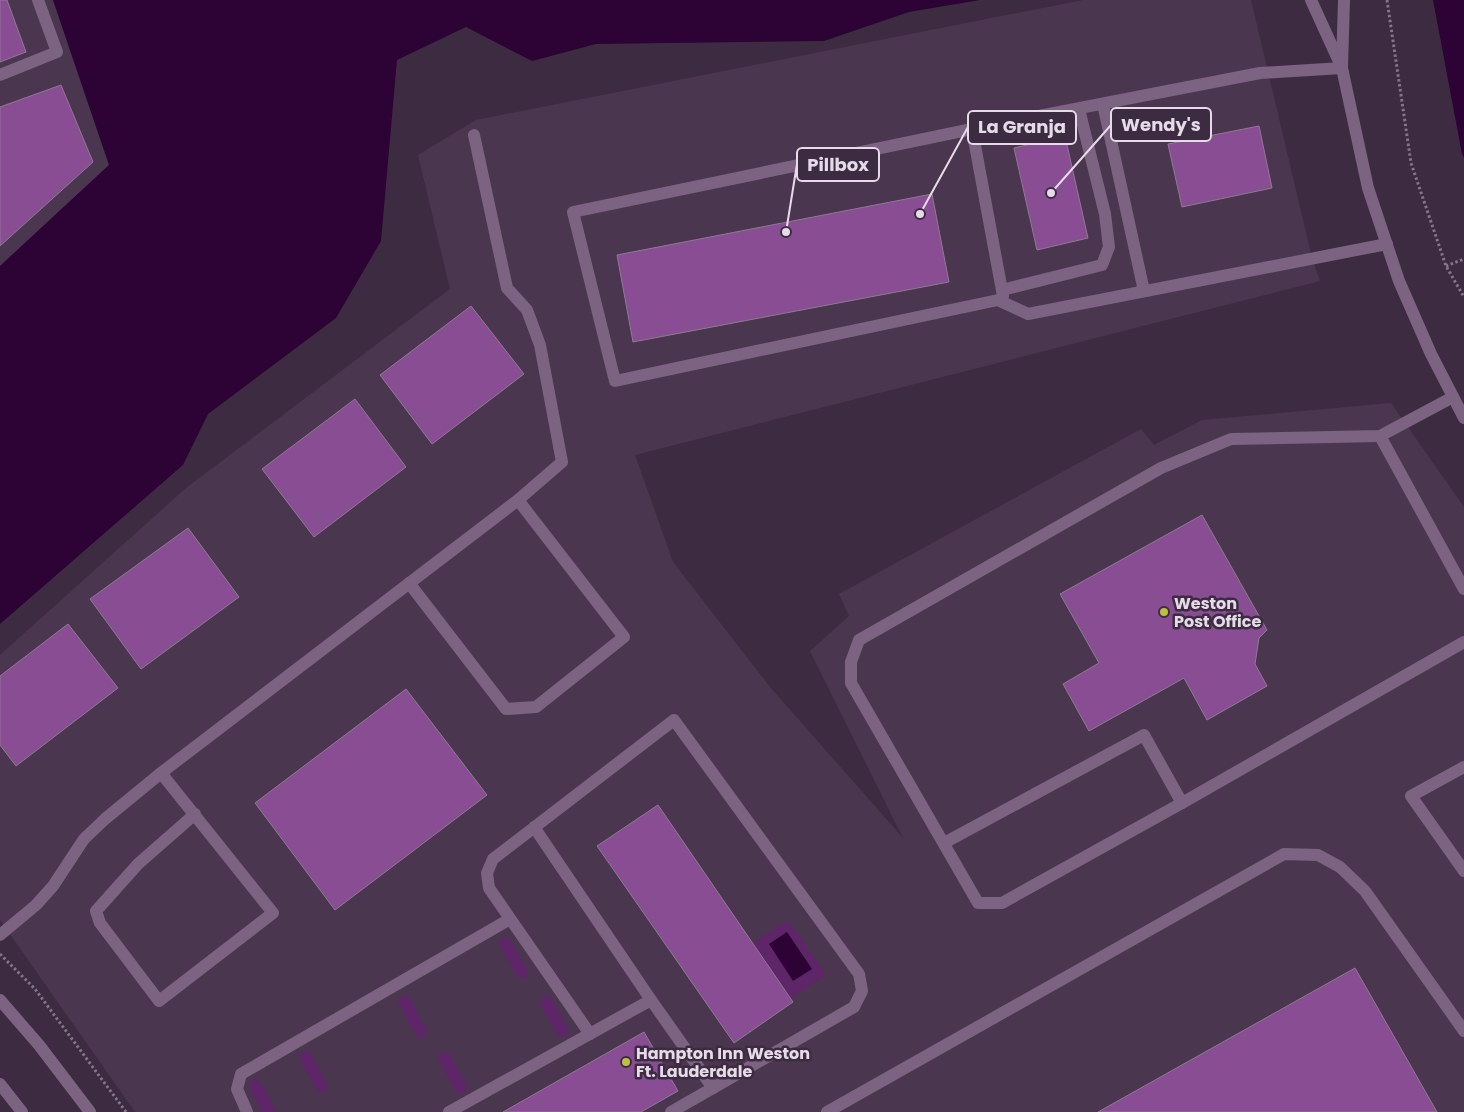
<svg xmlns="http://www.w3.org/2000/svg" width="1464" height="1112" font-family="Poppins,sans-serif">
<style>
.built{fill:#4b364f}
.green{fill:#5e2668}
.water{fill:#2d0235}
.building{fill:#884d93;stroke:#8e7a91}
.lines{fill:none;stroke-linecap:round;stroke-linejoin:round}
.path{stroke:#847587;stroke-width:3;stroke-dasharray:2.5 2.5;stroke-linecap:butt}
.minor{stroke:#7c6381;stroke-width:12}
.poi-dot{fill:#bbc044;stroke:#3d2c41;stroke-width:2}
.labels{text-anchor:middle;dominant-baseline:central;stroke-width:5;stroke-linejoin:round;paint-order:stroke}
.poi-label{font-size:16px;font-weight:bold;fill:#e6dbe8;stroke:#3d2c41;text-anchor:start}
.leader{fill:none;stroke:#e6dbe8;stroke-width:2}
.callout-dot{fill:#e6dbe8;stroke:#3d2c41;stroke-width:2}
.callout{fill:#3d2c41;stroke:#e6dbe8;stroke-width:2}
.callout-label{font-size:18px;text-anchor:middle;font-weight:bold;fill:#e6dbe8}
</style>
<rect width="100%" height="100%" fill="#3d2c41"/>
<g class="built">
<path d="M0,0H53L109,165L0,266Z"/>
<path d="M1083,0H1251L1312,258L1320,281L635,455L673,562L770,687L903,838L810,651L849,616L839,594L1141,429L1154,445L1202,420L1391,403L1464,507V1112H135L0,920V655L186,488L450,289L418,155L476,120Z"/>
</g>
<g class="green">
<path d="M790,922L826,975L791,998L753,943L781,924Z"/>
<path d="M504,937L510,939L528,972L526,978H518L499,945L500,940Z"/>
<path d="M545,995L551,997L568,1028L569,1033L565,1037L557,1035L540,1003L541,999Z"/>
<path d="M402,996L409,997L427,1030L425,1036L419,1038L416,1035L398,1003Z"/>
<path d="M306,1051L310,1053L328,1085L324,1093L316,1090L299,1058L301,1053Z"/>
<path d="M441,1052L449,1053L466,1084L467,1089L463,1094L455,1091L438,1059Z"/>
<path d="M256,1079L260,1081L277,1112H262L249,1087L251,1081Z"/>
</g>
<g class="water">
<path d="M53,0H980L909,12L824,41L596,44L532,61L466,27L397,60L381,241L336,318L208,414L183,465L0,624V266L109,165Z"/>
<path d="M1433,0H1464V158L1462,154Z"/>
<path d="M787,932L812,969L793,981L769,944Z"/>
</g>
<g class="building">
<path d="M0,0H7L26,52L0,62Z"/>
<path d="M61,85L93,162L0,246V107Z"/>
<path d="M1259,126L1272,188L1182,207L1168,144Z"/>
<path d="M1065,136L1088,238L1037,250L1014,148Z"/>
<path d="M932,194L949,282L633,342L617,255Z"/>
<path d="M471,306L524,374L432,444L380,375Z"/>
<path d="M355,399L406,467L314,537L262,469Z"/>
<path d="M1202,515L1267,630L1259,638L1255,664L1267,686L1207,720L1184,678L1089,731L1063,684L1099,663L1060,594Z"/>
<path d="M188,528L239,597L141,669L90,599Z"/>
<path d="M68,624L118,688L16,766L0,745V676Z"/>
<path d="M406,689L487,795L335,910L255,803Z"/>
<path d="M658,805L793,1002L734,1043L597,846Z"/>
<path d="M1355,968L1437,1112H1098Z"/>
<path d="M644,1032L678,1091L641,1112H503Z"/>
</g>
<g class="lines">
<g class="path">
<path d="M1387,0L1411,163L1446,266L1464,297"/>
<path d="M1446,266L1464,259"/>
<path d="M0,954L35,989L126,1112"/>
</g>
<g class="minor">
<path d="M1311,0L1342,68L1368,188L1399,281L1431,354L1464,418"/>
<path d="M1342,66L1344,0"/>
<path d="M1342,68L1260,73L972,129L573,212L615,381L998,300L1028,314L1387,244"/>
<path d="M0,75L57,52L38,0"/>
<path d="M1103,104L1144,291"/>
<path d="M972,129L1003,296"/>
<path d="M1002,290L1102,265L1109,247L1105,214L1079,109"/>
<path d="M1380,436L1464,589"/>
<path d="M409,583L506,709L536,707L624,637L518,500"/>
<path d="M1464,767L1411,796L1464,871"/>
<path d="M161,773L273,913L159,1001L100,923L96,911L138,864L195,814"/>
<path d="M1182,803L1464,642"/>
<path d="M534,827L651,1000L713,1088L854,1007L862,991L859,974L674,720L493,859L487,873L489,888L590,1034"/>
<path d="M944,843L1144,735L1182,803L1002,903H978L851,683V662L859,640L1161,468L1231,439L1380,436L1453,397"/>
<path d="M0,935L36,905L53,886L84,839L105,819L161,773L518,500L562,462L540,345L527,310L507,288L474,135"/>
<path d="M0,1000L39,1045L90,1112"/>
<path d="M0,1084L22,1112"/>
<path d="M247,1112L237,1089L241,1074L510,919"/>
<path d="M449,1112L651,1000"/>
<path d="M671,1112L713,1088"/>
<path d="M827,1112L1284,854L1318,855L1340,867L1365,891L1464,1031"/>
</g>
</g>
<g class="poi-dot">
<circle cx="1164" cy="612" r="5"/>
<circle cx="626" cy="1062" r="5"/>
</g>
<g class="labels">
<g class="poi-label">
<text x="1174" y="603">Weston<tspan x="1174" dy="18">Post Office</tspan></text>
<text x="636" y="1053">Hampton Inn Weston<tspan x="636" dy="18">Ft. Lauderdale</tspan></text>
</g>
</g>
<path class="leader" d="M1051 193L1111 125M920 214L968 127M786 232L797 164"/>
<g class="callout-dot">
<circle cx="1051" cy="193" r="5"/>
<circle cx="920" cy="214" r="5"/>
<circle cx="786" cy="232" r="5"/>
</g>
<g class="callout">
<rect x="1111" y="108" width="100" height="33" rx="5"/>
<rect x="968" y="111" width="108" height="33" rx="5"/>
<rect x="797" y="148" width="82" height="33" rx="5"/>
</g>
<g class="callout-label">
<text x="1161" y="131">Wendy's</text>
<text x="1022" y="133">La Granja</text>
<text x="838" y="171">Pillbox</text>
</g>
</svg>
